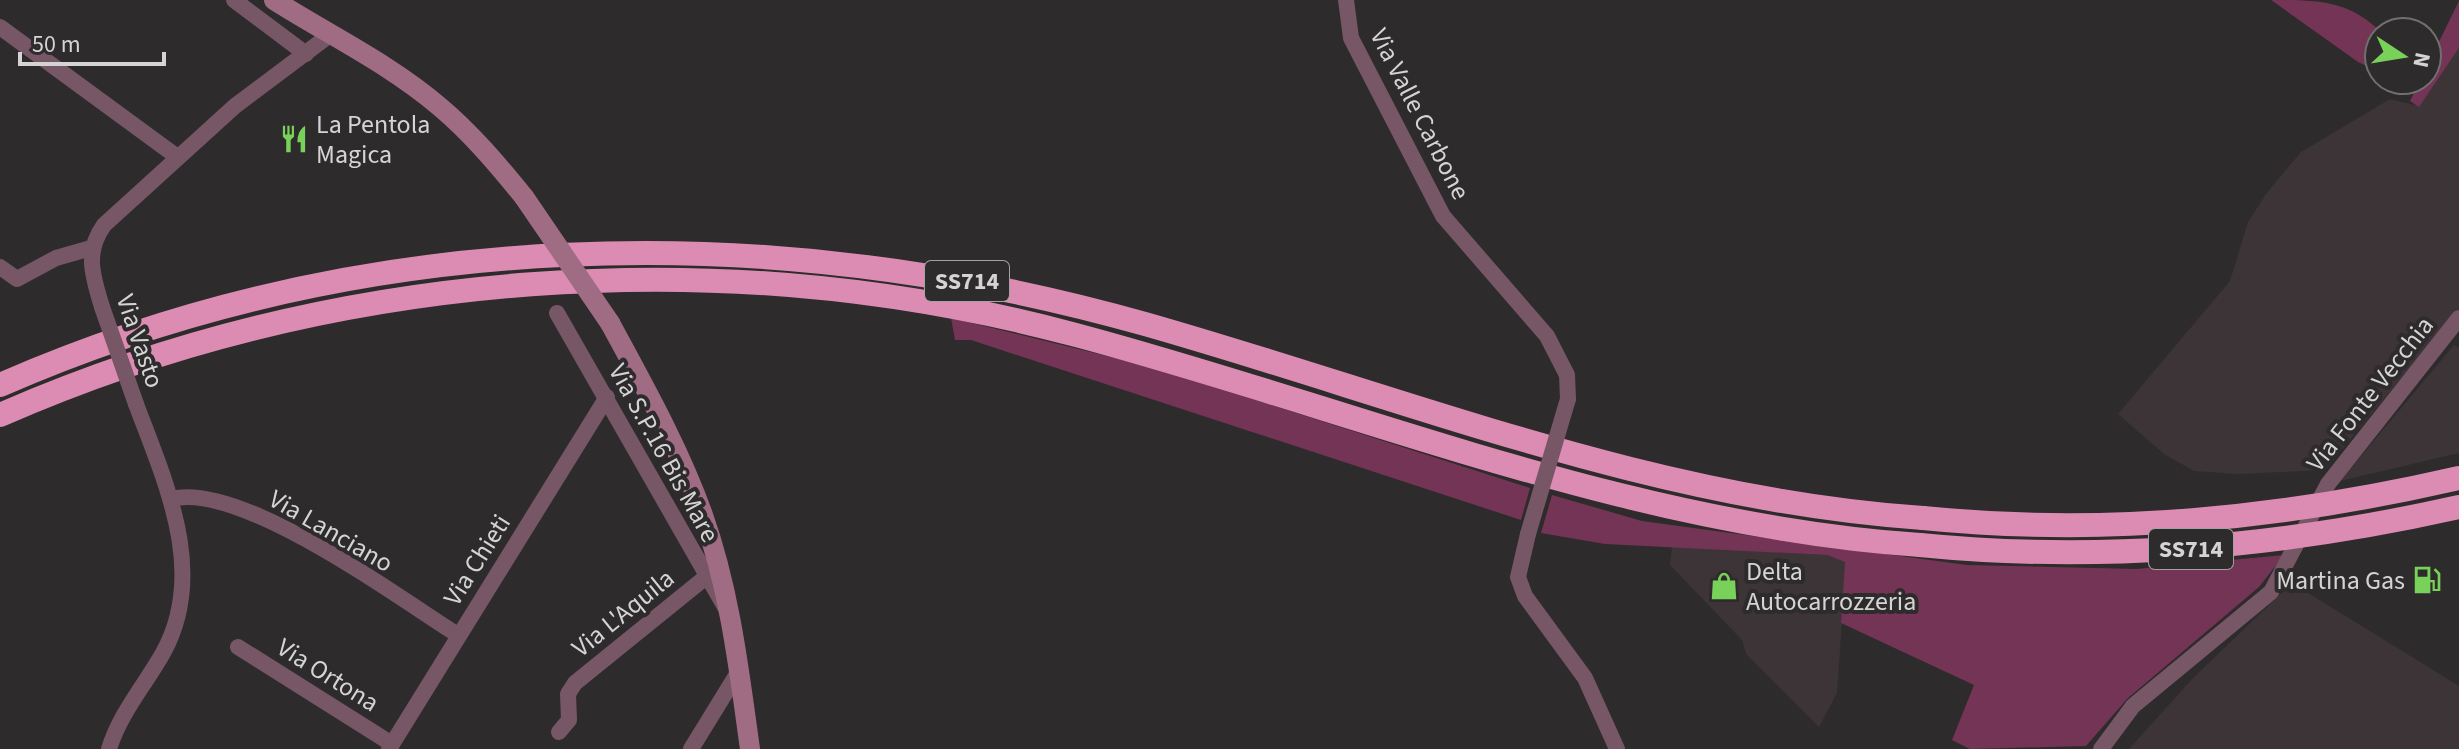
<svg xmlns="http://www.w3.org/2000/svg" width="2459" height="749" font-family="'Source Sans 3',sans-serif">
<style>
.built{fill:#3c3437}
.green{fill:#743455}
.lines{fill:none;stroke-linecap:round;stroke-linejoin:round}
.street{stroke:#775665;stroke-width:16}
.secondary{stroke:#a06c84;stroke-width:20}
.highway{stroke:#dc8cb3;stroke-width:24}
.street-bridge{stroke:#775665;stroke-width:16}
.secondary-bridge{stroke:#a06c84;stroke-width:20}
.highway-bridge{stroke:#dc8cb3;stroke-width:24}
.labels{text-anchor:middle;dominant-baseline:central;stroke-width:8;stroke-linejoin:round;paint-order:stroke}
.shield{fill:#2e2b2c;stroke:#a3a1a2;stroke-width:2}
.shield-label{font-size:24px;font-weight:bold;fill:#d5d4d4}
.street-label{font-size:26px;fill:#d5d4d4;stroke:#2e2b2c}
.poi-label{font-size:26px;fill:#d5d4d4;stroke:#2e2b2c;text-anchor:start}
</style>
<rect width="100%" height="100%" fill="#2e2b2c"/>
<g class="built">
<path d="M2459,48V308L2325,470L2238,474L2194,471L2164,454L2118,414L2230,281L2248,222L2266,194L2301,152L2390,99L2419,106Z"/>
<path d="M2454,345L2459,348V453L2340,481Z"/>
<path d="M1672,546L1827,555L1846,562L1837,693L1819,727L1746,654L1742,640L1670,565Z"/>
<path d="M2292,583L2459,686V749H2129L2193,678Z"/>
</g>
<g class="green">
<path d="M2271,0C2318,0 2348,0 2381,32L2379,72L2358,62Z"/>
<path d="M2459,1V48L2419,107L2410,101L2420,80H2427V66Z"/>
<path d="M951,318L1160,369L1530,488L1521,520L971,340H955Z"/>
<path d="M1552,495L1642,521L1967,565L2136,569L2284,555L2259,587L2128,698L2086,746L1970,749L1952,740L1974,685L1841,623L1845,562L1827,555L1605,544L1541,533Z"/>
</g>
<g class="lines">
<g class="street">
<path d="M234,0L306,54"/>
<path d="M1346,0L1351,38L1443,216L1547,336L1567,375L1568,399"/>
<path d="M0,27L176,156"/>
<path d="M0,267L17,279L56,258L91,248"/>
<path d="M102,307C93,277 84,253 104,225L235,106L331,34"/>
<path d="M557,313L725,607"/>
<path d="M171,499C241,481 397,597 458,635"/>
<path d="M1528,534L1518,577L1525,596L1585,678L1617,749"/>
<path d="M238,647L392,744"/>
<path d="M559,732L569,720L568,694L575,683L706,577"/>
<path d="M109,749C120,713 145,685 163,653C208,572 165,482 136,404"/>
<path d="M389,749L607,397"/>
<path d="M691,749L739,671"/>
<path d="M2101,749L2133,706L2271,592L2328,484L2459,318"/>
</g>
<g class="secondary">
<path d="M274,0C329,35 390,64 440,107C471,133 498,165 524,197"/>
<path d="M610,323C644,386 679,448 703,515C730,591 739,670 750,749"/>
</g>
<g class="highway">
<path d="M0,385C363,226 767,217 1145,324C1402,397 1654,500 1923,518"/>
<path d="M0,415C335,268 723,240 1076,335C1357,410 1627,525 1920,545"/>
</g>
<g class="street-bridge">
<path d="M102,307L136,404"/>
<path d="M1528,534L1568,399"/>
</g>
<path class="secondary-bridge" d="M524,197L610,323"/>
<g class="highway-bridge">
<path d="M1923,518C2105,536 2281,519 2459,478"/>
<path d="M1920,545C2102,563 2281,547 2459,507"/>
</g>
</g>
<defs>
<symbol id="restaurant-bare" viewBox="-9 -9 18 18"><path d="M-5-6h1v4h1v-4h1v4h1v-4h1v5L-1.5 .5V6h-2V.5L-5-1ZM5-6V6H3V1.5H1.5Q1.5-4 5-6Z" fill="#78d158" stroke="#2e2b2c" stroke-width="2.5" paint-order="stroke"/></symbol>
<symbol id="fuel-bare" viewBox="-9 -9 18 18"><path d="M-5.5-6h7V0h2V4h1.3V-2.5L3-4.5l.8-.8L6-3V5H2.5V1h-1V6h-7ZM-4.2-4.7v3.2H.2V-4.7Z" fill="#78d158" stroke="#2e2b2c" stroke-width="2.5" paint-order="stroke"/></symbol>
<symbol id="shop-bare" viewBox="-9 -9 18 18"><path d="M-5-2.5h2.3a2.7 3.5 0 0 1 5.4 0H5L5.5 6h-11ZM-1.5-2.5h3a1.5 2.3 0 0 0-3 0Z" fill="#78d158" stroke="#2e2b2c" stroke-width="2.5" paint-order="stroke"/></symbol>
</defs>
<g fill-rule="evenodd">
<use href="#restaurant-bare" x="274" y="119" width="40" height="40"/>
<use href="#fuel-bare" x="2407" y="560" width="40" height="40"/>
<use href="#shop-bare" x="1704" y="566" width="40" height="40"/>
</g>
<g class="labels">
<g class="shield">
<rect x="925" y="261" width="84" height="40" rx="6"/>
<rect x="2149" y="529" width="84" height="40" rx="6"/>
</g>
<g class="shield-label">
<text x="967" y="281">SS714</text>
<text x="2191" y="549">SS714</text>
</g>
<g class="street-label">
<text transform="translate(1420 114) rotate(63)">Via Valle Carbone</text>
<text transform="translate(140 341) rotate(71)">Via Vasto</text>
<text transform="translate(2370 394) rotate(-52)">Via Fonte Vecchia</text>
<text transform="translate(664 453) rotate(61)">Via S.P.16 Bis Mare</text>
<text transform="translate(331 531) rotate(30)">Via Lanciano</text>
<text transform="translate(477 560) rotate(-58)">Via Chieti</text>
<text transform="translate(623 613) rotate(-39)">Via L'Aquila</text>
<text transform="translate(328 675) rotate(32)">Via Ortona</text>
</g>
<g class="poi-label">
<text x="316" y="124">La Pentola<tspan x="316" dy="30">Magica</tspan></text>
<text x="1746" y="571">Delta<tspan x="1746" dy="30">Autocarrozzeria</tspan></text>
<text x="2405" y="580" text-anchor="end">Martina Gas</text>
</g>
</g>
<g transform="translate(2403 56) rotate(102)"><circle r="38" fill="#2e2b2c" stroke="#716f6f" stroke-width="2"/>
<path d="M0-6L14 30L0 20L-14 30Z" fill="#78d158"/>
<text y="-12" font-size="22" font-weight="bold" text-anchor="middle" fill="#d5d4d4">N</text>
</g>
<path d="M20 52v12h144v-12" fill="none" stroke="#d5d4d4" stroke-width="4"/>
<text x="32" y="52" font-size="24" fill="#d5d4d4" stroke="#2e2b2c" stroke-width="6" paint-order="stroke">50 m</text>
</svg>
